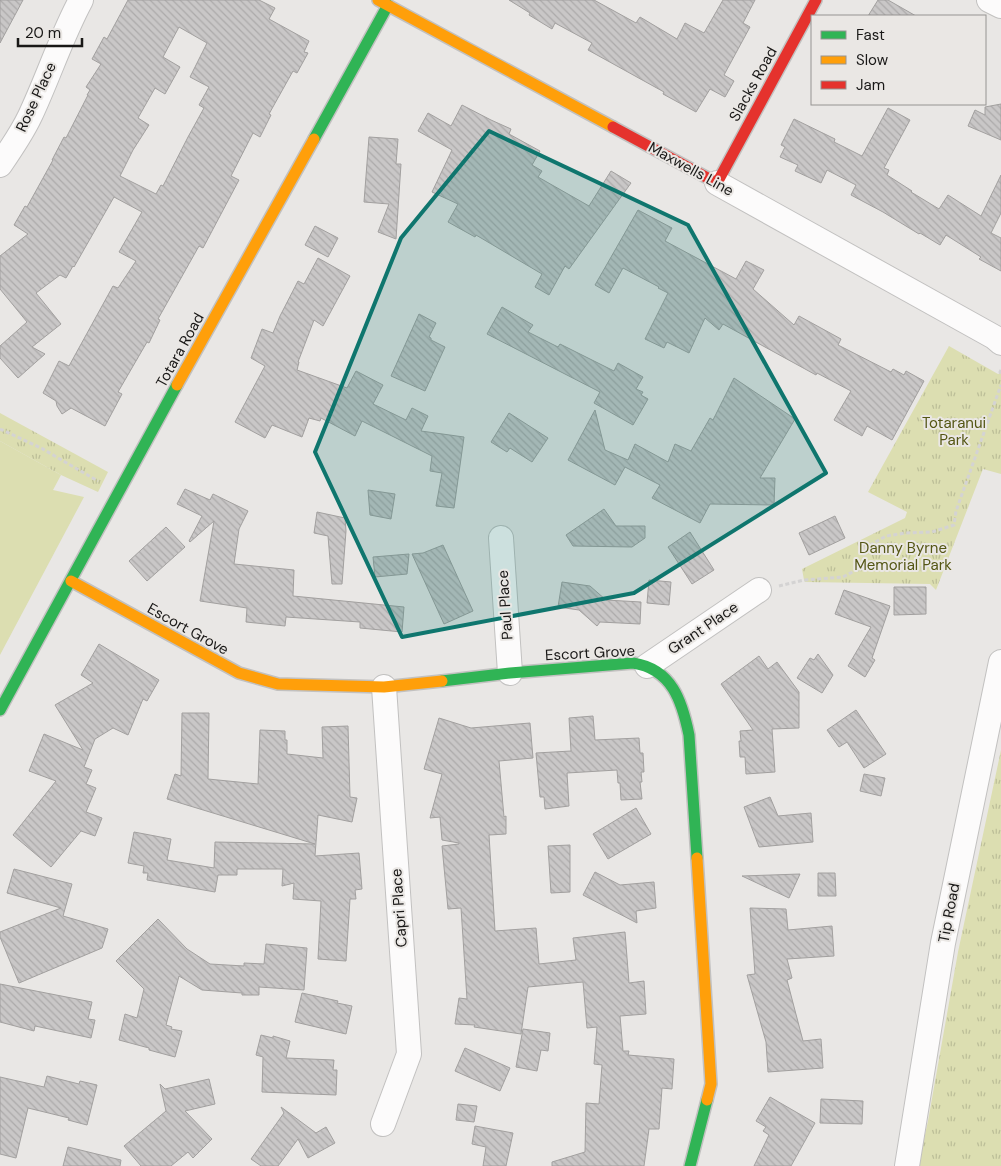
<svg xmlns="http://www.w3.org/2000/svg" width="1001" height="1166" font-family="'DM Sans',sans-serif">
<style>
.grass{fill:#dcdeb1}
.park{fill:url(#park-tufts)}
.building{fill:url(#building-back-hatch);stroke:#a2a09f;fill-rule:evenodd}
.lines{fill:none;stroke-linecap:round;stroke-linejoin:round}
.street-casing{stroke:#c2c1c0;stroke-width:26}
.fast-casing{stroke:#c2c1c0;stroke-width:14}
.slow-casing{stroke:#c2c1c0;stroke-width:14}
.jam-casing{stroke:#c2c1c0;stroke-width:14}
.path{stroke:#d4d3d3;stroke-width:3;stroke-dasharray:4 2.5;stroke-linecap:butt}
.street{stroke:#fcfbfb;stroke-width:24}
.fast{stroke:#30b455;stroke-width:11}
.slow{stroke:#ff9f0a;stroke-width:11}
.jam{stroke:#e5322d;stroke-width:11}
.marked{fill:#0f766e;fill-opacity:0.2;stroke:#0f766e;stroke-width:4;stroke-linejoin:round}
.labels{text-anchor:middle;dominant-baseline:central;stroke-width:4;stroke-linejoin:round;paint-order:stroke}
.street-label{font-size:15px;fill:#191817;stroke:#eae7e4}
.park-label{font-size:15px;fill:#545614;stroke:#eae7e4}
</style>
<defs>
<pattern id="park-tufts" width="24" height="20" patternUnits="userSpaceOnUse" patternTransform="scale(1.25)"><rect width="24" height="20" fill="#dcdeb1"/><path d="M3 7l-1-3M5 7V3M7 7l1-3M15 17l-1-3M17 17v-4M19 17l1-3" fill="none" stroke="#bcbe98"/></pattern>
<pattern id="building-back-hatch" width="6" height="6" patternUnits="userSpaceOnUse" patternTransform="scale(1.25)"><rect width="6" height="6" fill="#c9c7c7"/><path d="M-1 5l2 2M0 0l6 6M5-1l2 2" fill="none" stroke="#acaaaa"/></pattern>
</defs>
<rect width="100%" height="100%" fill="#e9e7e5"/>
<path class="grass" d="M0,441L61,475L53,490L84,497L0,655Z"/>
<g class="park">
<path d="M949,346L998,374L1001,373V474L983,469L936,590L930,584L805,582L804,580L802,569L905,518L907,512L868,492Z"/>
<path d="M0,413L108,472L98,492L61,475L0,441Z"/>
<path d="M1001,750V1166H918L928,1121L958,952Z"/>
</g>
<g class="building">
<path d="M0,0H23L0,43Z"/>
<path d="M128,0H259L275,8L269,19L309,41L304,52L308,53L297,73L293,71L269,114L271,115L260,137L253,133L231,176L239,180L203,248L199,246L158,319L160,320L149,343L147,342L118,392L122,394L105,426L71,408L62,414L57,406L56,401L43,393L59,361L69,366L113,286L118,288L136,261L119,252L142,212L114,197L74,267L73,266L66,278L60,275L36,293L61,324L32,347L45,354L18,378L0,358V346L27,322L0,289V256L28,234L14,225L25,206L27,207L53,160H52L64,137L66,138L88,95H87L90,90L86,87L101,64L92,59L104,37L107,39ZM179,27L207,43L190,77L209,87L199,105L204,108L188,137L163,186L161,185L156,194L120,176L133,150L149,125L138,118L155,88L165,94L180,67L163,57Z"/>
<path d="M509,0H594L636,23L640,17L677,39L685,23L704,33L723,0H755L743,23L750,27L724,75L734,81L725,97L710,89L696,112L663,94L664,92L588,50L592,43L555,23L552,29L529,15L530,13Z"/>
<path d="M878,0H888L916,16H868Z"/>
<path d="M1001,104V140L968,126L975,110L985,115V107Z"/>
<path d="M462,105L491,120L511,129L509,134L540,151L532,165L542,171L538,177L589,206L611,171L631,183L569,269L565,266L549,295L535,287L542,274L476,235L475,237L448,222L458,204L432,192L452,150L418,131L428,113L451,126Z"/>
<path d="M888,108L910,120L884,168L889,170L887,175L912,191L911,192L939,209L948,195L981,216L1001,175V213L991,233L1001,238V271L979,259L981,257L946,235L940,245L920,233L919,234L883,212L851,195L856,185L827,170L821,183L795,171L798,165L780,157L785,147L781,145L794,119L835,139L834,142L862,156Z"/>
<path d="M369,137L398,139L396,164H401L396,239L378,232L389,204L364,202Z"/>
<path d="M638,210L672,228L665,241L736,279L746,261L764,270L753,289L794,325L799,316L841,339L838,345L891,372L893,369L904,375L906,371L924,381L892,440L867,426L862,436L834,420L851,391L817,373L816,375L723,324L719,330L705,318L689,353L667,342L664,348L645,339L668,293L658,288L659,287L623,268L609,293L595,285Z"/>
<path d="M315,226L338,238L328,257L305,245Z"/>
<path d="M318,258L350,276L323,326L314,320L298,362H299L297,370L347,388L356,371L383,385L373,404L406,420L412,408L428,416L421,431L464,437L454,508L436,506L442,473L430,471L432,456L362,421L355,436L321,418L320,421L309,418L302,437L272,425L265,438L235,422L265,366L251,358L262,329L273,333L280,316L298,281L304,284Z"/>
<path d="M502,307L533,325L528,332L558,347L560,344L614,371L618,363L643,377L636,389L643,392L641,395L648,399L633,425L594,403L600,392L487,334Z"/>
<path d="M419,314L436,323L429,337L431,338V340L445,347L425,391L391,376Z"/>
<path d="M734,378L795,419L760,478H775L774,505L710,504L700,523L652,498L660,485L625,467L615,485L568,460L595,410L605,450L628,460L635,444L668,462L675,444L691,451L710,418L713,420Z"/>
<path d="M509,413L548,438L532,462L510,448L507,452L491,442Z"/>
<path d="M185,489L210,500L213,494L248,511L239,529L234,564L294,570L293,596L404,607L402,632L360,628V622L286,617L285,626L246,622L247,608L200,601L214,521L190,542L189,541L202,516L177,504Z"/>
<path d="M368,490L395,494L391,519L370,515Z"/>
<path d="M604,509L616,526H645V538L632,547L573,546L566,535Z"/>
<path d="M317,512L345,518L346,531L342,584H332L328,536L314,533Z"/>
<path d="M835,516L845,538L809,555L799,533Z"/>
<path d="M166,527L185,547L147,581L129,561Z"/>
<path d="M690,532L714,570L692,584L668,547Z"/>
<path d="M443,545L473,611L444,624L412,554L423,553Z"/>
<path d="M409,554L407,574L375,577L373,557Z"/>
<path d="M649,580L671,582L669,605L647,603Z"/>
<path d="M562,582L590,586L606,600L641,602L640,624L600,622L597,626L579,610L558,607Z"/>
<path d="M894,587H926V614L894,615Z"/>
<path d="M844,590L890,606L872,658L875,660L865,677L848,666L871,627L835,614Z"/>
<path d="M99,644L159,680L147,701L143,699L128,735L113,728L95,739L84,767L92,770L86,784L96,788L86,812L102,818L95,836L81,831L51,867L13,835L56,781L29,771L44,734L83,750L55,705L93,683L81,675Z"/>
<path d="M818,654L833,675L822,693L797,678L810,658L814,660Z"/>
<path d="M759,656L768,669L777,662L799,692V728L772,729L775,772L746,774L745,757H740L739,741H741L740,731L753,730L721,684Z"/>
<path d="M856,710L886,754L864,768L847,742L839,747L827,730Z"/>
<path d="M182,713H209L208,779L258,784L260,730L285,731V740H287V754L323,758L322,727L348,726L350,797L357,798L352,822L318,815L315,856L359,853L362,889L355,890L356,899H350L346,961L318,959L321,901L293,899L294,883L282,886L283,869H237V875H218L215,892L147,880L148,873H143L144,866L128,863L134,832L171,839L167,860L214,868L215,842L315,844L167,799L175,774L181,776Z"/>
<path d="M593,716L595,740L639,738L640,753H643L644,772H641L642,782H640L642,799L621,800L620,783H618L617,770L567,773L569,806L545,809L544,797H540L536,753L571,751L569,718Z"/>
<path d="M439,718L471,728L530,723L533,758L499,761L504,817L506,816V834L489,835L495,931L536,928L539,964L576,960L573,938L625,932L629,983L644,981L646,1014L620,1016L623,1051H629L628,1055L674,1059L672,1089L662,1088L659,1129H649L644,1166H552V1162L585,1152L586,1103L599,1104L602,1065L594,1064L597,1027L587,1028L583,982L528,987L521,1034L474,1027L475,1025L455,1024L459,998L467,999L461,908L448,909L442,846L459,844V843L442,840L440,817L430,818L442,774L424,769Z"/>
<path d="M864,774L885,778L881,796L860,791Z"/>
<path d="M770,797L778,816L811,813L813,842L759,847L744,807Z"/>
<path d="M636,808L651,834L608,859L593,834Z"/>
<path d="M570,845V892L551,893L548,846Z"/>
<path d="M14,869L72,884L63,916L108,929L102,948L19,983L0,937V932L61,908L7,893Z"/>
<path d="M595,872L620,885L654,882L656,908L636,911L637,923L583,895Z"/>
<path d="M818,873H835L836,896H818Z"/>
<path d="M800,874L789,898L742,876Z"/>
<path d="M750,908L786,909L788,930L832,926L834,956L787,959L792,978L787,980L803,1041L821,1039L823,1068L768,1072L766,1042L747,975L755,974Z"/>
<path d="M158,919L187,949L210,964L244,966V963L264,964L266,944L307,948L304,990L259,987V995H242V993L202,990L179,976L166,1025L172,1027L171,1029L182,1031L175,1057L149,1050V1048L119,1040L125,1014L137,1018L144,989L116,961Z"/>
<path d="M0,984L92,1002L88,1019L95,1020L91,1038L35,1026L34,1031L0,1022Z"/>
<path d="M302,993L338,1001L337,1003L352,1006L346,1034L295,1022Z"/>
<path d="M523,1029L550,1033L548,1051L541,1050L537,1071L516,1067Z"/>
<path d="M261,1035L273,1038V1036L290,1041L286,1058L334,1060L333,1070H337L336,1095L262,1092L263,1057L256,1055Z"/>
<path d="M465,1048L510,1068L500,1091L455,1071Z"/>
<path d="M47,1076L79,1084L80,1081L97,1085L87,1125L68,1120L69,1118L28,1108L16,1158L0,1154V1077L44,1087Z"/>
<path d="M209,1079L215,1104L185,1111L212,1139L193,1158L188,1152L171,1166H141L124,1146L166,1111L160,1084L165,1089Z"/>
<path d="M770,1097L815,1123L791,1166H754L769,1135L763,1131L766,1127L756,1121Z"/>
<path d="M821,1099L863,1101L862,1124L820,1123Z"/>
<path d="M458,1104L477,1106L474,1122L456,1120Z"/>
<path d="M281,1107L316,1133L326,1127L335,1143L308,1158L298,1139L278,1166H261L251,1159L284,1113Z"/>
<path d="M475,1126L513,1133L506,1166H483L486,1147L472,1144Z"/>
<path d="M68,1147L121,1160L120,1166H63Z"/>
</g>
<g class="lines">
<defs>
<g id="street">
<path d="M989,0L1001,6"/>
<path d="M0,165C11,149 22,133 30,116C48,78 61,37 81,0"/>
<path d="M717,183L994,337L1001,343"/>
<path d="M501,538L510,673"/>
<path d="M647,666L759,590"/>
<path d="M383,1124L409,1054L384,687"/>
<path d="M907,1166L943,943L1001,662"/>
</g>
<g id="fast">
<path d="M314,139L388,5"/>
<path d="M442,681L510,673L633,663C672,669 682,701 689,735L697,858"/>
<path d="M0,710L177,385"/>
<path d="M690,1166L707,1100"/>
</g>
<g id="slow">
<path d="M378,0L613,127"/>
<path d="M177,385L314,139"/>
<path d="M71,581L239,673L278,684L384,687L442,681"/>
<path d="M697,858L711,1084L707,1100"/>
</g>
<path id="jam" d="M613,127L717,183L816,0"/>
</defs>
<use href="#street" class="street-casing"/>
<use href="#fast" class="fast-casing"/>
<use href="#slow" class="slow-casing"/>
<use href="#jam" class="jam-casing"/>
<g class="path">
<path d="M1001,370L1000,372L1001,375"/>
<path d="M0,429L41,448L98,481"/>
<path d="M779,586L804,580L843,577L860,568L864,558L865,548L886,536L906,533L932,532L954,525L956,511L1001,385"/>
</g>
<use href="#street" class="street"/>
<use href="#fast" class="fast"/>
<use href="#slow" class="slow"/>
<use href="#jam" class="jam"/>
</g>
<path class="marked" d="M489,131L688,225L826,473L634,593L402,637L315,452L401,238Z"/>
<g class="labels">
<g class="street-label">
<text transform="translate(753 84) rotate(-61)">Slacks Road</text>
<text transform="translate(36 97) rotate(-65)">Rose Place</text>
<text transform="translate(691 169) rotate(29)">Maxwells Line</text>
<text transform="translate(180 350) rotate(-61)">Totara Road</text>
<text transform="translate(505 605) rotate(-94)">Paul Place</text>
<text transform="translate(703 628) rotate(-34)">Grant Place</text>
<text transform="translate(188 629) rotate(29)">Escort Grove</text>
<text transform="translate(590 653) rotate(-3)">Escort Grove</text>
<text transform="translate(399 908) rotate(-94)">Capri Place</text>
<text transform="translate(949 913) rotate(-79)">Tip Road</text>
</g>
<g class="park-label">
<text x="954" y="423">Totaranui<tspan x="954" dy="17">Park</tspan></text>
<text x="903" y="548">Danny Byrne<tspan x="903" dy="17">Memorial Park</tspan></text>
</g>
</g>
<rect x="811" y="15" width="175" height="90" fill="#eae7e4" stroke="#969492"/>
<rect x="821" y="31" width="25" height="8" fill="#30b455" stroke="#969492"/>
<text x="856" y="40" font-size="15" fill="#191817">Fast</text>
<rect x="821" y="56" width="25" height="8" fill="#ff9f0a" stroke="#969492"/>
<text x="856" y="65" font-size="15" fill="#191817">Slow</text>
<rect x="821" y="81" width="25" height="8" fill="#e5322d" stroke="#969492"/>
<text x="856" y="90" font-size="15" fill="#191817">Jam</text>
<path d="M18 38v8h64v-8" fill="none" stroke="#191817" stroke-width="2.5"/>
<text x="25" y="38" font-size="15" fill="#191817" stroke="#eae7e4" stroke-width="4" paint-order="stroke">20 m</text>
</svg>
